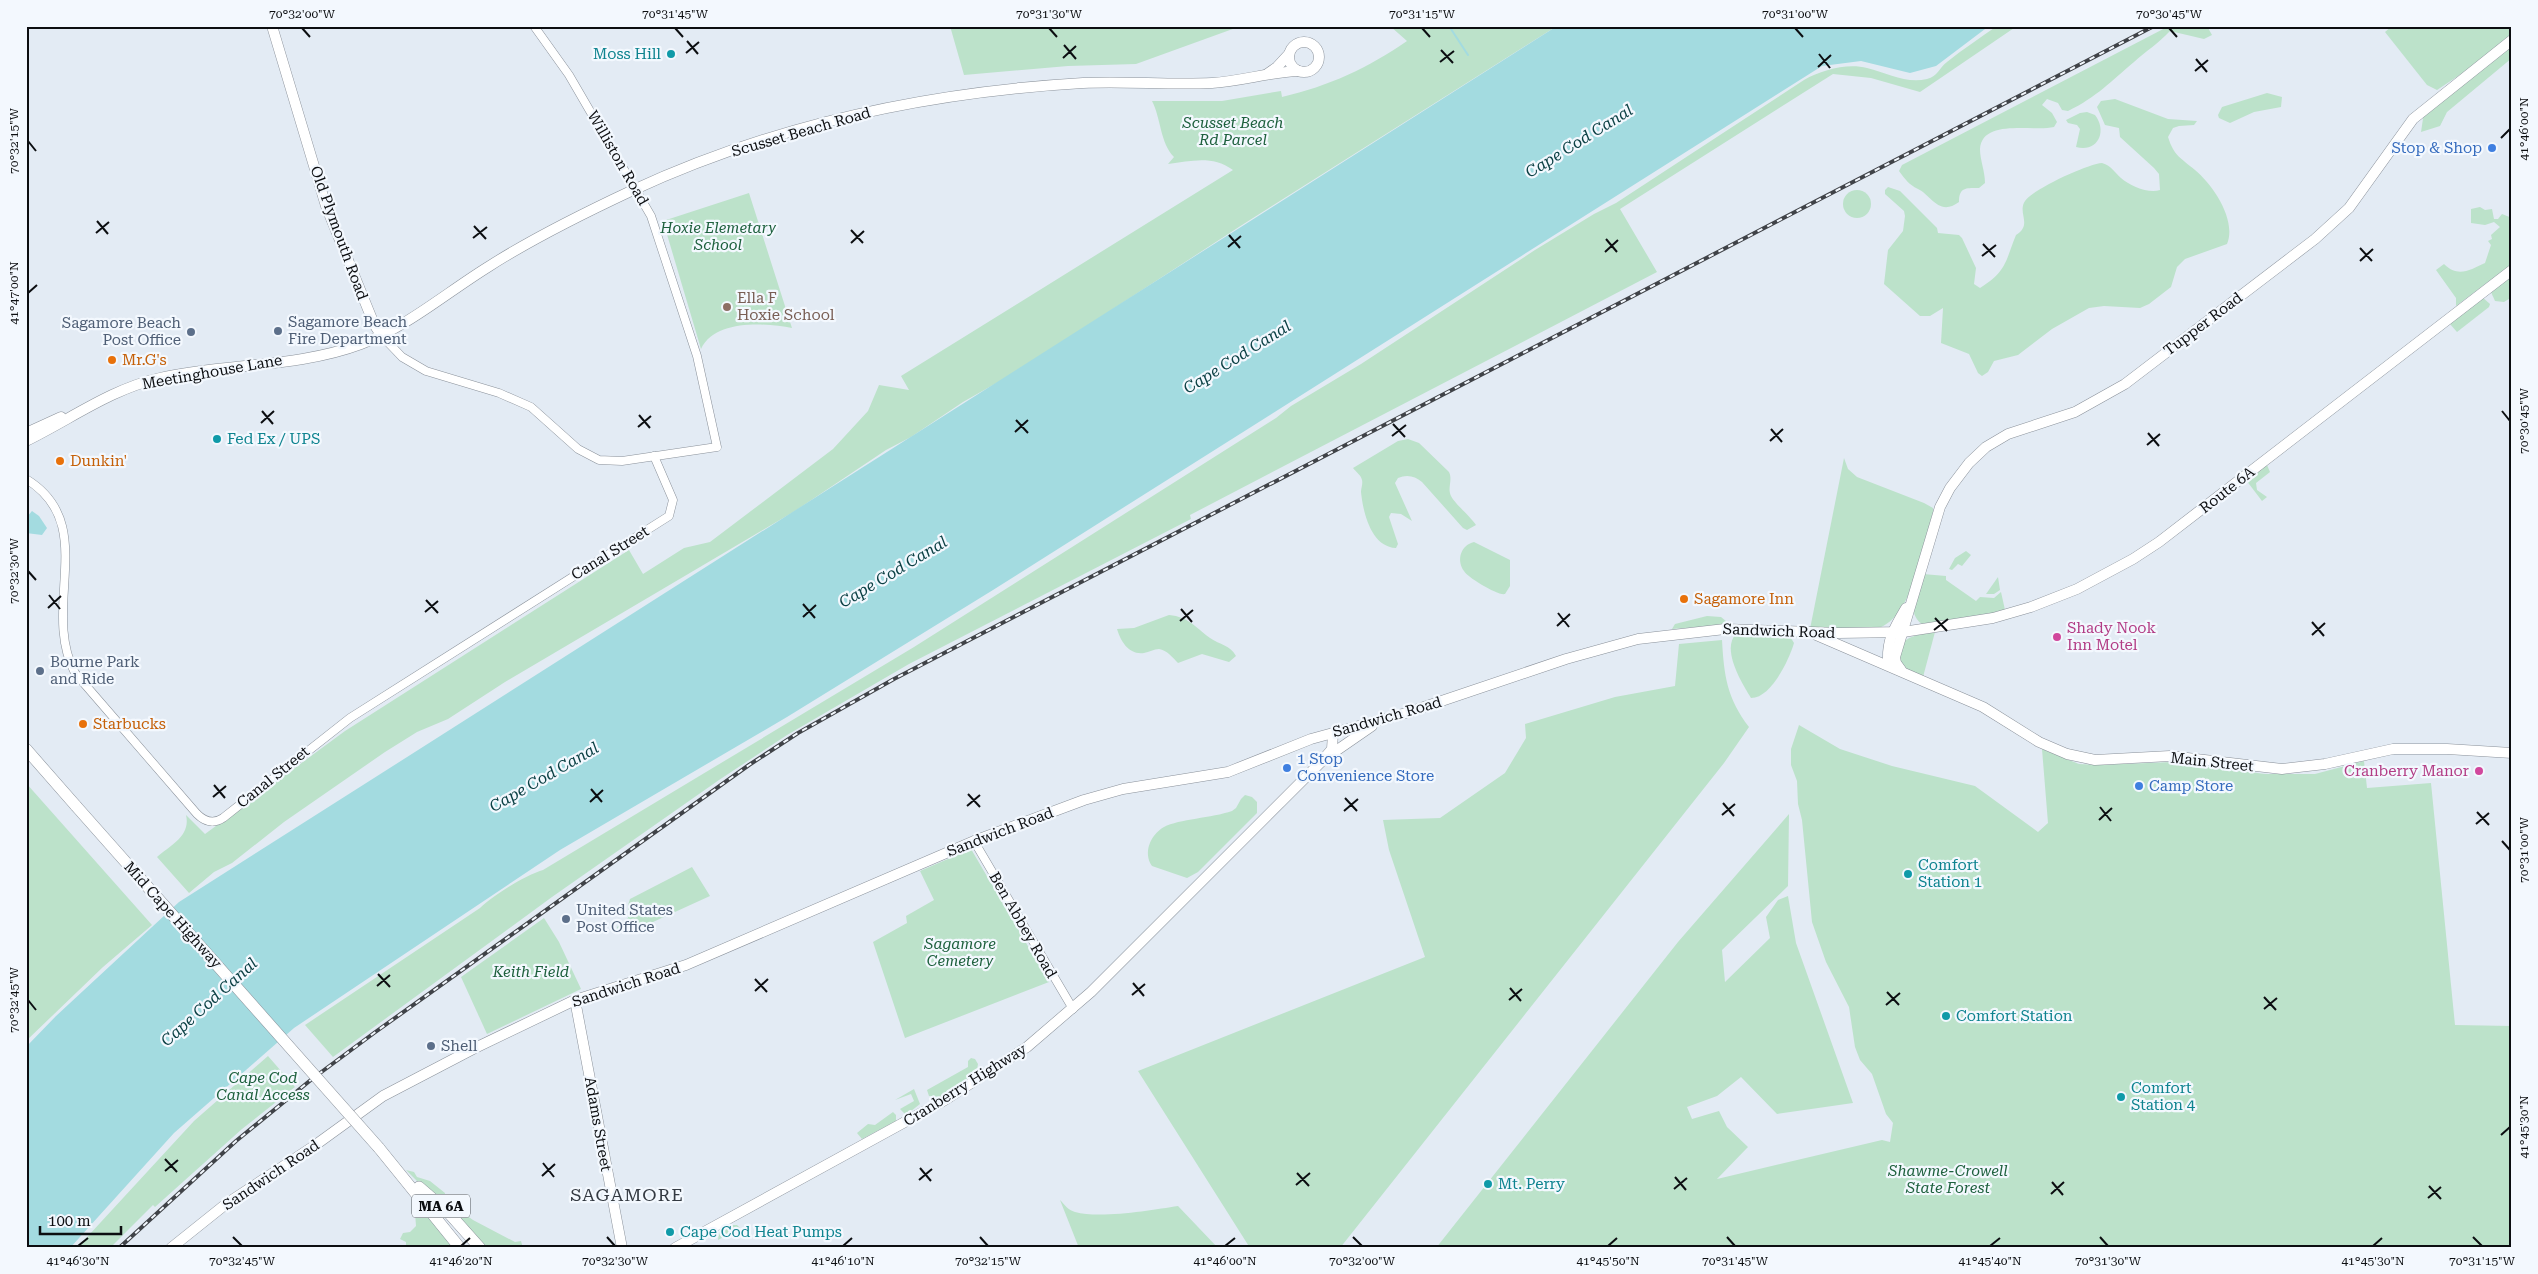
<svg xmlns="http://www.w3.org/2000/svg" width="2538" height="1274" font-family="'Roboto Serif',serif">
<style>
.green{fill:#bce2ca}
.water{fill:#a3dbe0}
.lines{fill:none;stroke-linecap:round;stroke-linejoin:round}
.stream{stroke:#a3dbe0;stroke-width:2}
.minor-casing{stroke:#8a919a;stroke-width:9}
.major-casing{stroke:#8a919a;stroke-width:11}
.highway-casing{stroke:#8a919a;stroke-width:12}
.minor{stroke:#fff;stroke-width:8}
.major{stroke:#fff;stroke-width:10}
.highway{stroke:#fff;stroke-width:11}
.rail-casing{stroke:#404348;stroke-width:4}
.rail{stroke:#f3f8fe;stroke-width:2;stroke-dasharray:5.5;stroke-linecap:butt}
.highway-bridge-casing{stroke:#8a919a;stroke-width:12;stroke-linecap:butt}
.highway-bridge{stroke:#fff;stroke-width:11}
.ticks{fill:none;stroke:#0c0e11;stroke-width:2}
.culture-dot{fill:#0f9aa8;stroke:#f3f8fe;stroke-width:2}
.shop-dot{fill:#3f7fe0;stroke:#f3f8fe;stroke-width:2}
.education-dot{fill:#8d6e63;stroke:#f3f8fe;stroke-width:2}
.service-dot{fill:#5c6f8a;stroke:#f3f8fe;stroke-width:2}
.food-dot{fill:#e8710a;stroke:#f3f8fe;stroke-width:2}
.hotel-dot{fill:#d1479c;stroke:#f3f8fe;stroke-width:2}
.labels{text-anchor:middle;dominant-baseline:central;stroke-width:4.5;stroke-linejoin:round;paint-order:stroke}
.shield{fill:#f3f8fe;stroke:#515458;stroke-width:1}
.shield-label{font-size:14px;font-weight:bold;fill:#0c0e11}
.culture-label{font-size:15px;fill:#0d838f;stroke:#f3f8fe;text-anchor:start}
.park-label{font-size:15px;font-style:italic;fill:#1d603d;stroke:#f3f8fe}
.street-label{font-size:15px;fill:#0c0e11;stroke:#f3f8fe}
.shop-label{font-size:15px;fill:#366cbe;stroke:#f3f8fe;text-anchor:start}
.education-label{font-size:15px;fill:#785e54;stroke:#f3f8fe;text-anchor:start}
.service-label{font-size:15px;fill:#4e5e75;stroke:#f3f8fe;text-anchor:start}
.food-label{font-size:15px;fill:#c56008;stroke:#f3f8fe;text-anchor:start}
.hotel-label{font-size:15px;fill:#b23c85;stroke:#f3f8fe;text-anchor:start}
.water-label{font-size:16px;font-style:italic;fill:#0c4145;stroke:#f3f8fe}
.quarter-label{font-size:18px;letter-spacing:1px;fill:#343a42;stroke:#f3f8fe}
.neatline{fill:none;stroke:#0c0e11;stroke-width:2}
.ticks-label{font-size:12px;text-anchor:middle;fill:#0c0e11}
</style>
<rect width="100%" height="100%" fill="#e3ebf4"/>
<g class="green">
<path d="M950,26H1241L1136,64L1068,66L964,75Z"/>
<path d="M1390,26H1557L1242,225L1016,372L963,402L911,437L886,450L795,511L505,682L448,719L417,732L385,752L284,822L232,863L214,872L189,893L157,857C171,845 191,836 186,815L205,834L345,731L629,550L643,574L684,548L710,542L833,449L868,411L879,385L909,390L901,376L1233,170C1212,155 1192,161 1168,164L1174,157C1160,143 1161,118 1152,101H1222L1281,91L1282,97C1329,86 1368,68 1407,41Z"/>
<path d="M1997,26H2017L1920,92L1871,78L1833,74L1620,209L1657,272L1190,515L1191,519L909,664L787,735L719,780L552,897L333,1057L305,1025L480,908C495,894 524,876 543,870L914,647L1276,418L1291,406L1361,364L1535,250L1594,214L1616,203L1804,80C1822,70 1847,63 1867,68C1888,73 1906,84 1927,79C1938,76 1939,68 1947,62C1963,49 1980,38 1997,26Z"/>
<path d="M2169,26H2207L2212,35L2204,39L2170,31C2159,43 2146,51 2134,62C2111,81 2097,97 2068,111L2062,110L2058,103L2047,99L2042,105L2052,113L2057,122L2054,127C2034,132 1982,118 1980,149C1980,160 1985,171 1985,183L1979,188C1966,188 1959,187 1959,202C1939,217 1931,195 1918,189C1908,184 1906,180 1899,171L1902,165Z"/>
<path d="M2392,26H2512V34L2476,64L2437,90L2427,85L2385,32Z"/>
<path d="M2512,44V58L2447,112L2440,126L2421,132L2424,112Z"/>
<path d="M2267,93L2282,97L2281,107L2254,112L2230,123L2219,118L2218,115L2222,107Z"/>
<path d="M2115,99L2168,119L2197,121L2194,125L2179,126L2173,128L2168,137C2174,156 2181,158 2195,170C2213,185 2237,220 2227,244L2185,259L2177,267L2171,287L2149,304L2140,308L2104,306L2089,308L2052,329L2018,355L1994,361L1988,372L1982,376L1978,373L1969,354L1941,343L1943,308L1930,316H1920L1884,284L1888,250L1903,231L1905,216L1904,211L1885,194V190L1888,187L1900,191L1937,228L1938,233L1959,235L1962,238L1976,268L1974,284L1980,288C2007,271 2005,262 2016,235C2033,225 2017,213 2025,201C2033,189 2088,164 2102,163C2112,166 2114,172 2121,178C2130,186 2149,194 2160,190L2159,174L2154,168L2120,137L2119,128L2105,125L2097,107L2101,101Z"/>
<path d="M2080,113L2087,112L2095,115C2108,132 2097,153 2076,147L2080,129L2077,125L2068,123L2066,120Z"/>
<circle cx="1857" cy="204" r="14"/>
<path d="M749,193L792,328C766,323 715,319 701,349L663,221Z"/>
<path d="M2480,207L2485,210L2492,209L2494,219H2498L2502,214L2512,218V264L2456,306V298L2436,270L2444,264C2458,278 2470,270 2485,263L2491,245L2488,241L2492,239L2491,235L2500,227L2494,222L2485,225L2471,223V209Z"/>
<path d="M2512,273V297L2504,302L2495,301L2491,292Z"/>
<path d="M2482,297L2490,304L2489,307L2457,332L2450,324Z"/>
<path d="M1408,439L1419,443L1449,472C1453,480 1447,488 1451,496C1455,504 1470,516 1476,525L1467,530L1463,528L1422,482C1415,476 1407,474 1398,478L1395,483L1412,521L1401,514L1391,513L1389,517L1398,544L1396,548C1371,547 1363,512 1361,492C1361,488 1363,484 1362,480C1361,475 1356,472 1353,468L1398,441Z"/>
<path d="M1844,458L1848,469L1857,477L1924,503L1933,508V512C1924,543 1913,618 1878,628C1863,632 1827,629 1810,629Z"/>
<path d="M2267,465L2270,472L2256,483L2257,490L2267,497L2262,501L2246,480Z"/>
<path d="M1474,542L1510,560V586L1505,594C1498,596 1467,577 1464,571C1456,560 1461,545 1474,542Z"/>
<path d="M1966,551L1971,555L1962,566L1958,564L1952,570L1949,569L1955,558Z"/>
<path d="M1923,574L1946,576V580L1976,601L1980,597L1994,598L2001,592L2005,610L1984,616L1922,624C1905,612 1918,590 1923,574Z"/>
<path d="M1998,577L2000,590L1994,594H1986Z"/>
<path d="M1169,615C1189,617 1195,627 1210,638C1220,645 1230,645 1236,656L1229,662L1202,654L1178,663C1173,658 1167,650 1159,649C1154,649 1149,652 1144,653C1129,655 1121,642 1117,629L1134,628Z"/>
<path d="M1707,616L1721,617L1727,622L1725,625L1672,629L1675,624Z"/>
<path d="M1935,632L1923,677L1901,667C1891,638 1914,635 1935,632Z"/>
<path d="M1736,634L1789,635L1794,643C1789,660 1771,698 1751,698C1742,684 1721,649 1736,634Z"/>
<path d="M1722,640C1724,676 1727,698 1749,727L1724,763L1340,1248H1250L1138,1071L1425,957L1389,850L1383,820L1440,818L1505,773L1526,738L1525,724L1615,697L1675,686L1679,644Z"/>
<path d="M1799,725L1840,749L1892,766L1975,786L2038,832L2048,823L2042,749L2079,764L2098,765L2172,762L2265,774H2315L2364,761L2367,788L2431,783L2455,1025L2512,1026V1248H1436L1678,942L1789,814L1788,886L1722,950L1725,982L1770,938L1766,917L1778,900L1788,896L1796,943L1853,1103L1777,1114L1741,1077L1717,1096L1687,1107L1692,1119L1719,1111L1727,1127L1748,1147L1717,1179L1882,1140L1890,1142L1893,1123L1886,1114L1872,1074L1860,1060L1855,1047L1849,1007L1826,962L1812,922L1802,820L1798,804L1797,781L1791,765V749Z"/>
<path d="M26,783L152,925L103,967L26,1041Z"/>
<path d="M1245,795L1252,797L1257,802V813L1198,872L1187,878L1152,866C1143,853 1150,835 1164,827C1179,819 1212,818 1232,811L1236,808L1241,799Z"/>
<path d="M971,849L1049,982L905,1038L873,942L907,923L906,916L934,900L920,871Z"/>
<path d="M692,867L710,896L653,922L618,932L617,927L628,918V905L630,899Z"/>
<path d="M544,918L559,942L581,989L487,1034L461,977Z"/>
<path d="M268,1056L295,1087L242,1129L155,1207L153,1205L110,1248H77L194,1121Z"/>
<path d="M971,1058L975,1059L978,1064L976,1075L939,1097L929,1096L927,1090L968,1067V1061Z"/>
<path d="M914,1089L920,1104L906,1115L900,1109L914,1101L911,1094L895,1100Z"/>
<path d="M893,1112L896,1115V1121L862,1139L857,1133L868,1124L875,1125Z"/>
<path d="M406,1170L414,1172L417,1177L430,1181L445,1193L444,1199L473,1220L515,1242L521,1241L523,1248H484Z"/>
<path d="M414,1199L454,1248H439L438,1245L406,1248V1242L400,1239L403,1233L410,1232L416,1226Z"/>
<path d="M1060,1200C1065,1205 1068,1210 1075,1212C1100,1219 1152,1210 1178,1206L1218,1248H1079Z"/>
<path d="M732,1225H737L740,1228L718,1240L719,1232Z"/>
</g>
<g class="water">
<path d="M1557,26H1989L1936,66L1910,73L1861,61L1822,66L993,590L787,717L560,850L294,1028L174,1133L70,1248H26V1047L56,1016L179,902Z"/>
<path d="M32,511L39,516L47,528L42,535L26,533V518Z"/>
</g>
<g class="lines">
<path class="stream" d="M1449,26L1468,55"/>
<defs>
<g id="minor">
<path d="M381,335L402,357L426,371L499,393L531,407L578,449L599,460L622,461L717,447L697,356L651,216L569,75L534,26"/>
<path d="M26,479C100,524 40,607 75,673L197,814C205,822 214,824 223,818L350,718L669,516L673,500L654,456"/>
<path d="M974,841L1073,1009"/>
</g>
<g id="major">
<path d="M272,26L326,206L374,324L381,335"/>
<circle cx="1304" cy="57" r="15"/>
<path d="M1267,74L1277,67L1289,54"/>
<path d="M26,433L61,417"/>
<path d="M26,441C71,419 111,389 160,378C226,363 297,368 361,344C407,327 446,293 488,267C533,238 582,214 631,191C773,125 928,92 1083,83C1126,81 1169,85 1212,83C1242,81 1270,72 1299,71"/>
<path d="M1816,635L1983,707L2039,742L2067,754L2095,760L2170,756L2282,769L2325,764L2393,749H2447L2512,753"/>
<path d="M1894,667L1888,659C1887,639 1896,625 1906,608"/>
<path d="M1901,670L1896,663L1895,657L1940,507L1950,488L1969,463L1986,447L2008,434L2075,412L2125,384L2315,239L2349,208L2413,119L2512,40"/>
<path d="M1330,755L1372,726"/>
<path d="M575,1000L622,1248"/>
<path d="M171,1248L226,1204L314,1146L383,1096L473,1049L575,1000L686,965L974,841L1084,800L1123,789L1228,772L1311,739L1406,713L1566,659L1638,639L1725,629L1838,633L1903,632L1993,618L2031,607L2077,589L2133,559L2159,542L2512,270"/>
<path d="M675,1248L945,1100L1027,1047L1091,992L1321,762L1332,749L1333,733"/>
</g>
<g id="highway">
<path d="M26,749L76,806"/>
<path d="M379,1148L460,1248"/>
<path d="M419,1187L447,1211L480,1248"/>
</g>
</defs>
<use href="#minor" class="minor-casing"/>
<use href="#major" class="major-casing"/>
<use href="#highway" class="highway-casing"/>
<use href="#minor" class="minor"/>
<use href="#major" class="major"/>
<use href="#highway" class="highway"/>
<defs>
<path id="rail" d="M119,1248L236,1141L312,1079L374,1033L749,765L798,733L894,679L2154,26"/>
</defs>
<use href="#rail" class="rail-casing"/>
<use href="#rail" class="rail"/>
<defs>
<path id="highway-bridge" d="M76,806L379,1148"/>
</defs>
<use href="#highway-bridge" class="highway-bridge-casing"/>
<use href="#highway-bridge" class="highway-bridge"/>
</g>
<path class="ticks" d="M302,28L310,37M675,28L683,37M1049,28L1057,37M1422,28L1430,37M1795,28L1803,37M2169,28L2177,37M687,41L698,54M1064,45L1076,59M1441,50L1453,63M686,53L699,42M1819,54L1830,68M1063,58L1076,46M2196,59L2207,72M1440,62L1454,51M1818,67L1831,55M2195,71L2208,60M2501,138L2510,129M28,141L36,151M97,221L108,234M474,226L486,239M851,230L863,243M96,233L109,222M1229,235L1240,248M473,238L487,227M1606,239L1617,252M851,243L864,231M1983,244L1995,257M1228,247L1241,236M2360,248L2372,261M1605,252L1618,240M1982,256L1996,245M2360,261L2373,249M28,293L37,285M262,411L273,424M2502,411L2510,421M639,415L650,428M1016,420L1028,433M261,423L274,411M1393,424L1405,437M638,427L651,416M1771,429L1782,442M1015,432L1028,420M2148,433L2159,446M1392,436L1406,425M1770,441L1783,429M2147,445L2160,434M28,571L36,580M49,595L60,609M426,600L438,613M803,604L815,618M48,608L61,596M1181,609L1192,622M425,612L438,601M1558,613L1569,627M803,617L816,605M1935,618L1947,631M1180,621L1193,610M2312,622L2324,636M1557,626L1570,614M1934,630L1948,619M2312,635L2325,623M214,785L225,798M591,789L602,802M968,794L980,807M213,797L226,786M1345,798L1357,811M590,802L603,790M1723,803L1734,816M967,806L980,795M2100,807L2111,821M1344,811L1358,799M2477,812L2489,825M1722,815L1735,804M2099,820L2112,808M2476,824L2489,813M2502,841L2510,850M378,974L390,987M755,979L767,992M1133,983L1144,996M377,986L390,975M1510,988L1521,1001M755,991L768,979M1887,992L1899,1005M1132,995L1145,984M2264,997L2276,1010M28,1000L36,1010M1509,1000L1522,989M1886,1005L1900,993M2264,1009L2277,998M2501,1135L2510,1127M165,1159L177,1172M543,1163L554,1177M920,1168L931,1181M165,1171L178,1160M1297,1173L1309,1186M542,1176L555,1164M1675,1177L1686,1190M919,1180L932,1169M2052,1182L2063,1195M1296,1185L1310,1173M2429,1186L2441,1199M1674,1189L1687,1178M2051,1194L2064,1182M2428,1198L2441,1187M233,1237L242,1246M607,1237L615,1246M980,1237L988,1246M1353,1237L1362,1246M1727,1237L1735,1246M2100,1237L2108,1246M2473,1237L2482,1246M78,1246L88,1238M461,1246L470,1238M843,1246L852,1238M1225,1246L1235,1238M1608,1246L1617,1238M1990,1246L2000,1238M2373,1246L2382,1238"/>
<g class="culture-dot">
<circle cx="671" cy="54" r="5"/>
<circle cx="217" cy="439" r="5"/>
<circle cx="1908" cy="874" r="5"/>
<circle cx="1946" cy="1016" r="5"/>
<circle cx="2121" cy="1097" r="5"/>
<circle cx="1488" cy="1184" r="5"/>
<circle cx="670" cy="1232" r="5"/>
</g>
<g class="shop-dot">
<circle cx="2492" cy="148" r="5"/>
<circle cx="1287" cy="768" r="5"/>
<circle cx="2139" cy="786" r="5"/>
</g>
<circle class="education-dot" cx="727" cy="307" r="5"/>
<g class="service-dot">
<circle cx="278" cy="331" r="5"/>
<circle cx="191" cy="332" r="5"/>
<circle cx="40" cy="671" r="5"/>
<circle cx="566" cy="919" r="5"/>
<circle cx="431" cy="1046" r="5"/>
</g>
<g class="food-dot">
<circle cx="112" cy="360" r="5"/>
<circle cx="60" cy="461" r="5"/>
<circle cx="1684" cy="599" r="5"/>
<circle cx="83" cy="724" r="5"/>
</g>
<g class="hotel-dot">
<circle cx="2057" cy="637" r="5"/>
<circle cx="2479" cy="771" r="5"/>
</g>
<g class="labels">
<rect class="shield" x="412" y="1194.5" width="58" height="23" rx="4"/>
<g class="shield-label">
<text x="441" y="1206">MA 6A</text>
</g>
<g class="culture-label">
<text x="661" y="54" text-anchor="end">Moss Hill</text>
<text x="227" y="439">Fed Ex / UPS</text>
<text x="1918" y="865">Comfort<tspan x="1918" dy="17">Station 1</tspan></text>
<text x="1956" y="1016">Comfort Station</text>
<text x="2131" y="1088">Comfort<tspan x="2131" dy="17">Station 4</tspan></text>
<text x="1498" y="1184">Mt. Perry</text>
<text x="680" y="1232">Cape Cod Heat Pumps</text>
</g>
<g class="park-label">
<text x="1233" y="123">Scusset Beach<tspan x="1233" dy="17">Rd Parcel</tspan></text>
<text x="718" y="228">Hoxie Elemetary<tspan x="718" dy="17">School</tspan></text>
<text x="960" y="944">Sagamore<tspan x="960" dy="17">Cemetery</tspan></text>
<text x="531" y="972">Keith Field</text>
<text x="263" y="1078">Cape Cod<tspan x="263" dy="17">Canal Access</tspan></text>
<text x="1948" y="1171">Shawme-Crowell<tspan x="1948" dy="17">State Forest</tspan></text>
</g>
<g class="street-label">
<text transform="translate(801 132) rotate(-16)">Scusset Beach Road</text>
<text transform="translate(618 158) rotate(60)">Williston Road</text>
<text transform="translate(339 233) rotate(70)">Old Plymouth Road</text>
<text transform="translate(2203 324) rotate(-37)">Tupper Road</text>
<text transform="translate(212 372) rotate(-10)">Meetinghouse Lane</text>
<text transform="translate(2227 490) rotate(-38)">Route 6A</text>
<text transform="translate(610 553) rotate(-32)">Canal Street</text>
<text transform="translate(1779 631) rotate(2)">Sandwich Road</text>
<text transform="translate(1387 717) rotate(-16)">Sandwich Road</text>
<text transform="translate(2212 762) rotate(6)">Main Street</text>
<text transform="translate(273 777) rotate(-39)">Canal Street</text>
<text transform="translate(1000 832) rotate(-21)">Sandwich Road</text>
<text transform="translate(173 915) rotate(48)">Mid Cape Highway</text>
<text transform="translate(1023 925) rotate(60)">Ben Abbey Road</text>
<text transform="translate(626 985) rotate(-18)">Sandwich Road</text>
<text transform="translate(965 1085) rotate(-32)">Cranberry Highway</text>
<text transform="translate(598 1124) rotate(80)">Adams Street</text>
<text transform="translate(271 1175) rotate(-34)">Sandwich Road</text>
</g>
<g class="shop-label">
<text x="2482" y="148" text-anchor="end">Stop &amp; Shop</text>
<text x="1297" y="759">1 Stop<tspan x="1297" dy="17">Convenience Store</tspan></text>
<text x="2149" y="786">Camp Store</text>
</g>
<g class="education-label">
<text x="737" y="298">Ella F<tspan x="737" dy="17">Hoxie School</tspan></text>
</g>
<g class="service-label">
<text x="288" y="322">Sagamore Beach<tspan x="288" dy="17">Fire Department</tspan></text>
<text x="181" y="323" text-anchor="end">Sagamore Beach<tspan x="181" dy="17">Post Office</tspan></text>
<text x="50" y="662">Bourne Park<tspan x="50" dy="17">and Ride</tspan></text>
<text x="576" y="910">United States<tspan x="576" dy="17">Post Office</tspan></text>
<text x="441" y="1046">Shell</text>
</g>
<g class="food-label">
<text x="122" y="360">Mr.G's</text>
<text x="70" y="461">Dunkin'</text>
<text x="1694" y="599">Sagamore Inn</text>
<text x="93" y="724">Starbucks</text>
</g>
<g class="hotel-label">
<text x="2067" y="628">Shady Nook<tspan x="2067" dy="17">Inn Motel</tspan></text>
<text x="2469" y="771" text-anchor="end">Cranberry Manor</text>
</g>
<g class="water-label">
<text transform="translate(1579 141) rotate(-32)">Cape Cod Canal</text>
<text transform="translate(1237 357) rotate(-32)">Cape Cod Canal</text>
<text transform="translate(893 572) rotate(-31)">Cape Cod Canal</text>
<text transform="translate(544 777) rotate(-30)">Cape Cod Canal</text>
<text transform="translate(209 1002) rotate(-42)">Cape Cod Canal</text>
</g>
<g class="quarter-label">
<text x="627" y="1194">SAGAMORE</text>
</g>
</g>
<rect width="2538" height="1274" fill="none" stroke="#f3f8fe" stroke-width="55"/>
<path d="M40 1226v8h81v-8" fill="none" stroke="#0c0e11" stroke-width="2.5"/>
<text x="48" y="1226" font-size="15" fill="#0c0e11" stroke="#f3f8fe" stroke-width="4" paint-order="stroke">100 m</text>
<rect x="28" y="28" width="2482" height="1218" class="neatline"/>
<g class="ticks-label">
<text x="302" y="18">70°32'00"W</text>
<text x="675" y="18">70°31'45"W</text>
<text x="1049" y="18">70°31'30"W</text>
<text x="1422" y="18">70°31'15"W</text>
<text x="1795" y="18">70°31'00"W</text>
<text x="2169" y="18">70°30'45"W</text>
<text transform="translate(2524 129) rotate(-90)" y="4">41°46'00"N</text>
<text transform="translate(14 141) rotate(-90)" y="4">70°32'15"W</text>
<text transform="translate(14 293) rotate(-90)" y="4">41°47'00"N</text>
<text transform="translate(2524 421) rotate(-90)" y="4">70°30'45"W</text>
<text transform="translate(14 571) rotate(-90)" y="4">70°32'30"W</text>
<text transform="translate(2524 850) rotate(-90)" y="4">70°31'00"W</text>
<text transform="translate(14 1000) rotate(-90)" y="4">70°32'45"W</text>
<text transform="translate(2524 1127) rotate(-90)" y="4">41°45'30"N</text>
<text x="78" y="1265">41°46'30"N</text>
<text x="242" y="1265">70°32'45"W</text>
<text x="461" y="1265">41°46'20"N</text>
<text x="615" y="1265">70°32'30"W</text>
<text x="843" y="1265">41°46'10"N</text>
<text x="988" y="1265">70°32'15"W</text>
<text x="1225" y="1265">41°46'00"N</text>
<text x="1362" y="1265">70°32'00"W</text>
<text x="1608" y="1265">41°45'50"N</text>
<text x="1735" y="1265">70°31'45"W</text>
<text x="1990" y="1265">41°45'40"N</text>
<text x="2108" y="1265">70°31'30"W</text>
<text x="2373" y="1265">41°45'30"N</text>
<text x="2482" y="1265">70°31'15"W</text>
</g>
</svg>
